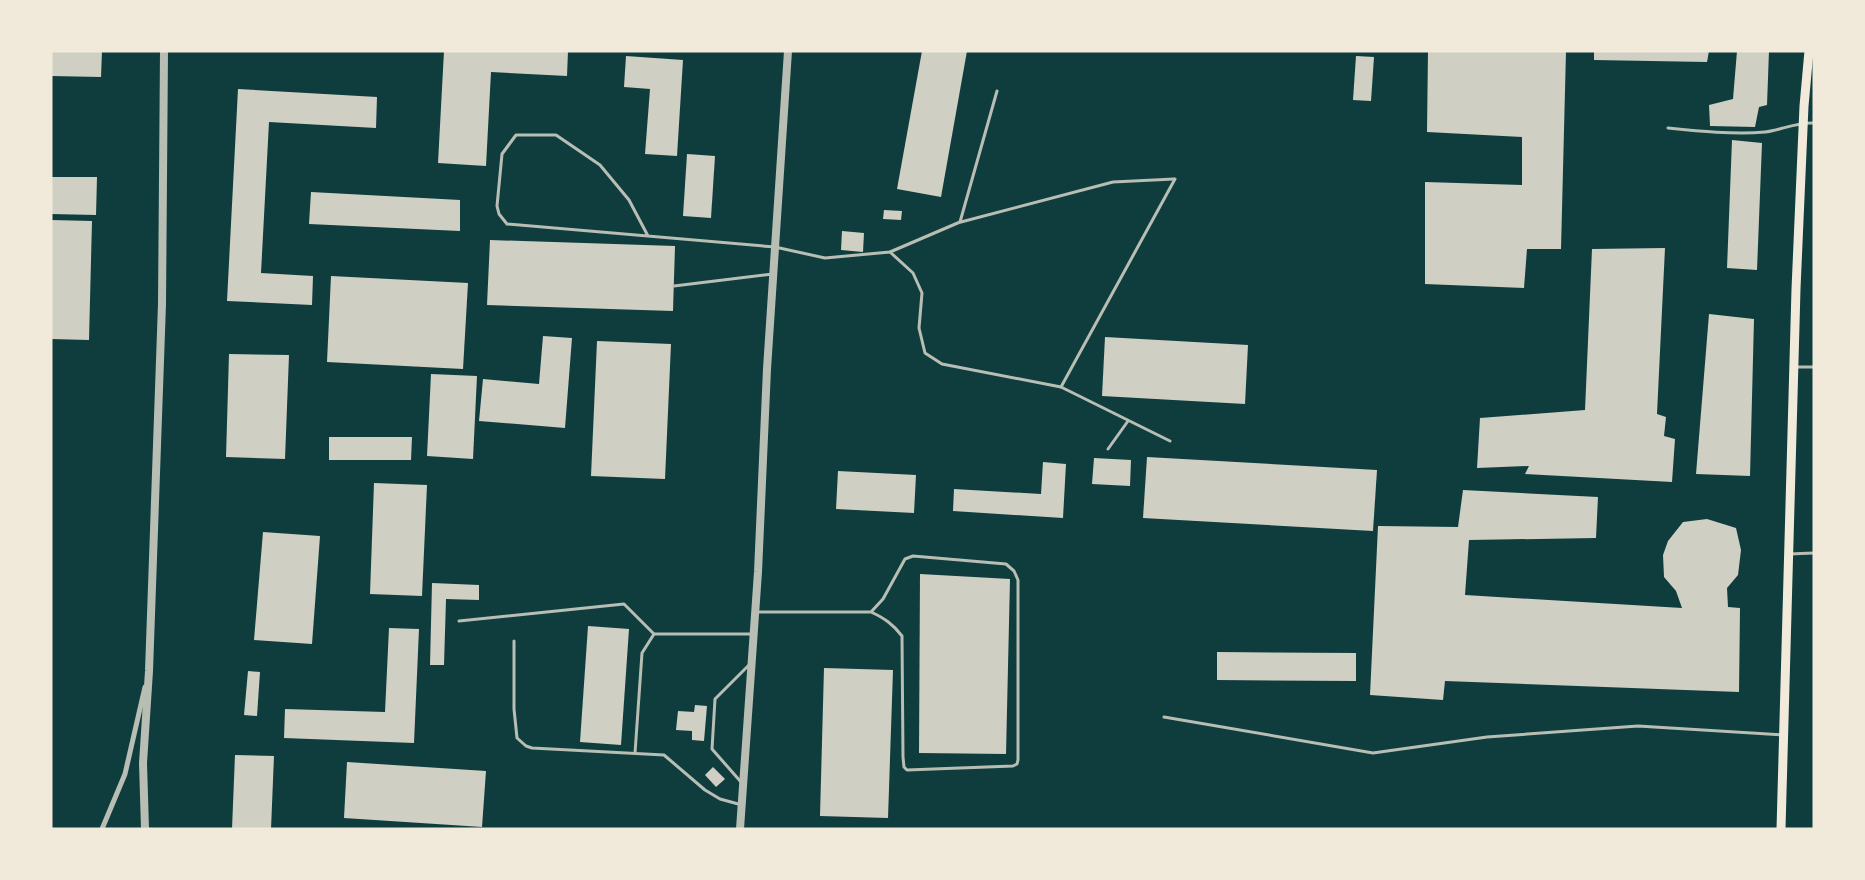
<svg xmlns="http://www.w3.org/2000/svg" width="1865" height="880" font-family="Helvetica,sans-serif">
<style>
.building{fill:#cfcfc3}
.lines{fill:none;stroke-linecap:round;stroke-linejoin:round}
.service{stroke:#b8beb3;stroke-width:3}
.minor{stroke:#b8beb3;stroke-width:5}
.tertiary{stroke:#b8beb3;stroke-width:8}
.secondary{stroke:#f1e9da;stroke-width:9}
</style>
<rect width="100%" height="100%" fill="#0f3d3e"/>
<g class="building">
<path d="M51,51H102L101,77L51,76Z"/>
<path d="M444,51H568L567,76L491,72L486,166L438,163Z"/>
<path d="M922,51H967L941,197L897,189Z"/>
<path d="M1428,51H1566L1561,249H1527L1524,288L1425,284V182L1522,185V137L1427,132Z"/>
<path d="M1594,51H1709L1707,62L1594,60Z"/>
<path d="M1737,51H1769L1767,105L1759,107L1755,127L1710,126L1709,105L1733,99Z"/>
<path d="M626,56L683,60L677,156L645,154L650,89L624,87Z"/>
<path d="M1356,56L1374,57L1371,101L1353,100Z"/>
<path d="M238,89L377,97L376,128L269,122L261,273L313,276L312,305L227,301Z"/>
<path d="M1732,140L1762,143L1757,270L1727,268Z"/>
<path d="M687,154L715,156L711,218L683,216Z"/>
<path d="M51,177H97L96,215L51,214Z"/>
<path d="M311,192L460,200V231L309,224Z"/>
<path d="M884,210L902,211L901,220L883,219Z"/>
<path d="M51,220L92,221L89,340L51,339Z"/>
<path d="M842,231L864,233L863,252L841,250Z"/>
<path d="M490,240L675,246L673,311L487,305Z"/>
<path d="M1665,248L1657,414L1666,417L1664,436L1675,439L1672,482L1525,474L1529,466L1477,468L1480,418L1585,410L1592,249Z"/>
<path d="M331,276L468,283L463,369L327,362Z"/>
<path d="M1709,314L1754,319L1750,476L1696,474Z"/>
<path d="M543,336L572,338L565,428L479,421L483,379L539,384Z"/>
<path d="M1105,337L1248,345L1245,404L1102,396Z"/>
<path d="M597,341L671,344L665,479L591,476Z"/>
<path d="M229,354L289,355L285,459L226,457Z"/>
<path d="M431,374L477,376L473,459L427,456Z"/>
<path d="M329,437H412L411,460H329Z"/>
<path d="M1147,457L1377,470L1373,531L1143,518Z"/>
<path d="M1094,458L1131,460L1130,486L1092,484Z"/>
<path d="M1043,462L1066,464L1063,518L953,511L954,489L1041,494Z"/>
<path d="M838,471L916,475L914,513L836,509Z"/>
<path d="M374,483L427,485L422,596L370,594Z"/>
<path d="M1463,490L1598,497L1596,538L1469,540L1465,595L1682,608L1676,591L1664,577L1663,555L1668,541L1683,522L1707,519L1736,528L1741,550L1738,575L1727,588L1728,607L1740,608L1739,692L1445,681L1443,700L1370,695L1378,526L1458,527Z"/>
<path d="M263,532L320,536L312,644L254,640Z"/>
<path d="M920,574L1010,579L1006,754L919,753Z"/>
<path d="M432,583L479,585V600L446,599L444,665H430Z"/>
<path d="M588,626L629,629L621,745L580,742Z"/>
<path d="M389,628L419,629L414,743L284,738L285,709L385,712Z"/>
<path d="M1217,652L1356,653V681L1217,680Z"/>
<path d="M824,668L893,670L888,818L820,816Z"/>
<path d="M248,671L260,672L257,716L244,715Z"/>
<path d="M695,705L707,706L704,741L692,740V731L676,730L678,711L694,712Z"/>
<path d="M235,755L274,756L271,829H232Z"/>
<path d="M347,762L486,771L482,827L344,818Z"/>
<path d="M713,767L725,779L716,787L705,775Z"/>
</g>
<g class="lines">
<g class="service">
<path d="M1668,128C1697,131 1736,135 1765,132C1782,130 1796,122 1814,123"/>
<path d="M961,222L1113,182L1174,179"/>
<path d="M648,236L629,200L600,165L556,135H516L502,154L497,206L499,214L507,224L775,247L825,258L890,252L960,222L997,91"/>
<path d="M890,252L913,273L922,293L919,328L925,353L942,364L1061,387"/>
<path d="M674,286L773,274"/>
<path d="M1794,367H1814"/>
<path d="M1170,441L1061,387L1175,179"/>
<path d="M1108,449L1128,421"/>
<path d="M1789,554L1814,553"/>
<path d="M756,612H871C884,618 893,624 902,636L903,757L904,767L907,770L1013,766L1017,764L1018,760V580L1014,571L1006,564L913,556L905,559L883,599L871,612"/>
<path d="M459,621L624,604L654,634H753"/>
<path d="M514,641V709L517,738L526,746L532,748L664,755L705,790L720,799L742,805"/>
<path d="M1164,717L1373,753L1487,737L1638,726L1783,735"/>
<path d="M635,753L642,653L654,634"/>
<path d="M741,782L712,749L715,699L750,664"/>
</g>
<path class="minor" d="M102,829L125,774L145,687"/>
<g class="tertiary">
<path d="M145,829L143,763L149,671L162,304L164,51"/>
<path d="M740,829L758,572L767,369L788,51"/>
</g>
<path class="secondary" d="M1781,829L1796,289L1804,106L1809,51"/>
</g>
<rect width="1865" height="880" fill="none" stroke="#f1e9da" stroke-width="105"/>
</svg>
